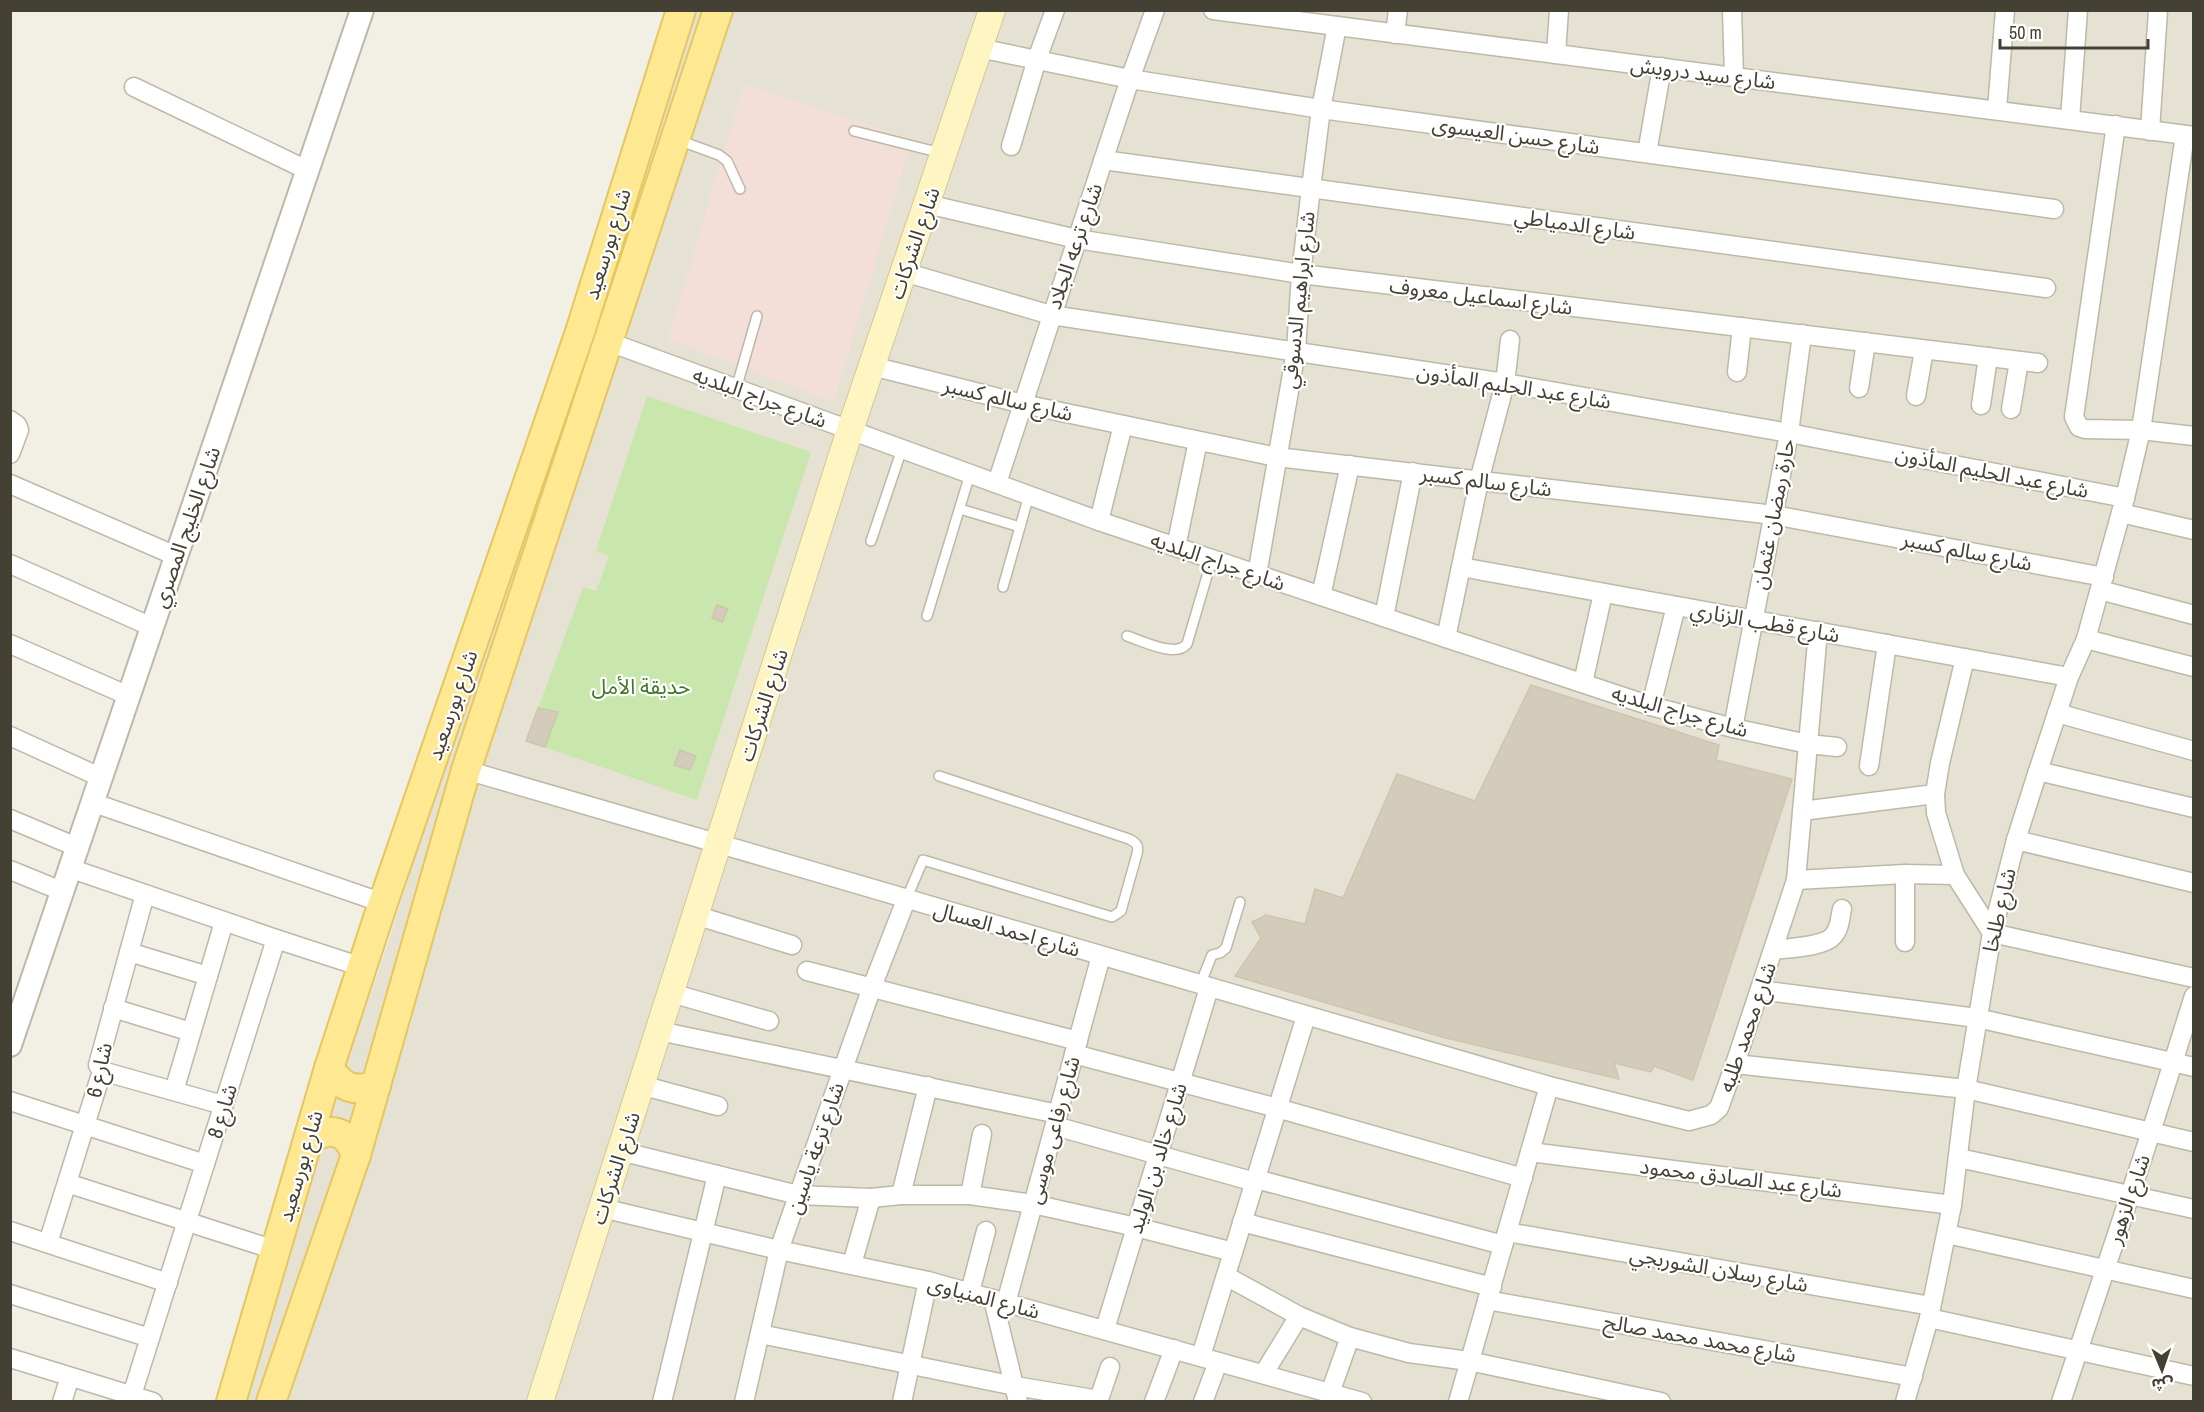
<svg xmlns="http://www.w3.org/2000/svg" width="2204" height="1412" font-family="'Archivo Narrow','Noto Sans Arabic',sans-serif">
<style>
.residential{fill:#e6e2d3}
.medical{fill:#f3ded8}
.green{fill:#c9e7ad}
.building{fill:#d4ccba;stroke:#cfc4ad;stroke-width:1.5}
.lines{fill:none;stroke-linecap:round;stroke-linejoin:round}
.service-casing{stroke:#beb8a7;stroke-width:12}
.minor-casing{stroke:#beb8a7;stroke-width:21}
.tertiary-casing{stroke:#beb8a7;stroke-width:26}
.secondary-casing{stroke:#d3c794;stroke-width:28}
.primary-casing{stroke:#e4c662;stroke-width:32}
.service{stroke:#fff;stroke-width:9}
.minor{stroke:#fff;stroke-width:18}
.tertiary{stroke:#fff;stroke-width:22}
.secondary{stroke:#fff5c3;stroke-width:26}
.primary{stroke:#fee892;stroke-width:28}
.labels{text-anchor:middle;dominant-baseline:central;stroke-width:4.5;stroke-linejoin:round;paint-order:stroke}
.street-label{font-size:21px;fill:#454034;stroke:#fff}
.park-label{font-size:21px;fill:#407628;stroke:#fff}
</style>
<rect width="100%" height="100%" fill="#f2efe5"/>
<path class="residential" d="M688,11H2193V1401L230,1402L246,1351L384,955Z"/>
<path class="medical" d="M744,84L912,139L834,402L668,339Z"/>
<path class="green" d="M647,396L811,452L697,800L526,741L583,587L596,591L609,556L596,551Z"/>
<g class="building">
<path d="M717,605L728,609L722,622L712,618Z"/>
<path d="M1531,685L1719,745L1716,760L1792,779L1693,1080L1654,1066L1651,1072L1614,1063L1619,1079L1442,1037L1235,976L1261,938L1252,922L1266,915L1305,924L1315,889L1343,898L1397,774L1475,801Z"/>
<path d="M538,708L558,712L545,747L526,741Z"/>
<path d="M680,750L696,756L690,770L674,765Z"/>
</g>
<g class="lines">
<defs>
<g id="service">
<path d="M854,131L941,153"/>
<path d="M678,140L719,155L727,161L740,189"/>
<path d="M736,389L757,316"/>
<path d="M960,509L1020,527"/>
<path d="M871,541L902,449"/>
<path d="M1003,587L1029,495"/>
<path d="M927,616L970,474"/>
<path d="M1127,636C1142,641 1176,658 1187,644L1212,559"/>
<path d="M906,900L923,860L1112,917L1121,911L1137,854C1139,846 1137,843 1129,839L939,776"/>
<path d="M1200,985L1212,955L1220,953L1226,948L1240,902"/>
</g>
<g id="minor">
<path d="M1213,10L2194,136"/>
<path d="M1732,10L1734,76"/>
<path d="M1395,34L1398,10"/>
<path d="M979,48L1130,79L1321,109L2054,209"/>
<path d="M1556,54L1559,10"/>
<path d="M134,87L307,170"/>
<path d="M1997,109L2005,10"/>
<path d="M2070,119L2078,10"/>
<path d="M2116,125L2074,417L2079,427L2085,429L2141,430L2194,436"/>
<path d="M2150,131L2158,10"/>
<path d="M1011,146L1037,59L1055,10"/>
<path d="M1647,153L1662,67"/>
<path d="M1103,160L2046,288"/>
<path d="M927,204L1077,239L1301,274L2038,363"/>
<path d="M904,272L1051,315L1505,383L1789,433L2125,498"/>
<path d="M609,342L1099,521L1446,638L1651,706L1733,728L1808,744L1837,747"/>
<path d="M872,366L1023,404L1277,457L1774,515L2104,577"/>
<path d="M1737,372L1742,327"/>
<path d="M1859,388L1866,342"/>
<path d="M1916,396L1924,350"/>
<path d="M1981,405L1988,357"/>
<path d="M2011,409L2019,361"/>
<path d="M10,420L17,425L19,430L10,454"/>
<path d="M997,483L1130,79L1155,10"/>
<path d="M10,484L176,556"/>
<path d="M2121,513L2194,530"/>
<path d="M1099,521L1123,425"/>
<path d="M1176,547L1198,441"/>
<path d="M10,564L152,627"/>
<path d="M1461,567L2069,677"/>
<path d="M1257,575L1296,351L1301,274L1311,188L1321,109L1337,26"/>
<path d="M2100,590L2194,615"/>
<path d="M1321,596L1350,465"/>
<path d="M1384,617L1413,472"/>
<path d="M1446,638L1479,481L1505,383L1510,340"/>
<path d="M2086,639L2194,667"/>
<path d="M10,644L129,696"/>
<path d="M1965,658L1940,763L1935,794L1936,813L1955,875L1992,933L2194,978"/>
<path d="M1583,683L1603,593"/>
<path d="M1651,706L1676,606"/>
<path d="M2057,713L2194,751"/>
<path d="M1733,728L1789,433L1802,334"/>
<path d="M10,736L102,778"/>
<path d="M1869,766L1887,644"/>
<path d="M466,770L1549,1086L1689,1121L1711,1115L1719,1108L1735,1064L1796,880L1818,631"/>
<path d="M2038,771L2194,808"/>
<path d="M94,803L383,903"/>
<path d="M1802,811L1935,794"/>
<path d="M10,819L79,848"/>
<path d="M2016,840L2194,883"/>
<path d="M72,869L276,939L362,967"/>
<path d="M10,870L64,892"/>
<path d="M1905,874V942"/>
<path d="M1796,880L1905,874L1955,875"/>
<path d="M695,915L792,945"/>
<path d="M1774,950C1788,948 1824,947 1833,936C1840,929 1840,918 1842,909"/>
<path d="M129,952L208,976"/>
<path d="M807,971L1078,1041"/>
<path d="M1760,990L1977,1018L2194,1067"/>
<path d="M671,993L769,1021"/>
<path d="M113,1008L191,1032"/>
<path d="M659,1031L1058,1114"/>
<path d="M1074,1054L1277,1108L1523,1178"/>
<path d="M1735,1064L1966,1089L2194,1142"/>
<path d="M102,1071L223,1105"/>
<path d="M641,1085L718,1106"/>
<path d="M174,1091L224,922"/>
<path d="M10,1101L205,1164"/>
<path d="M1055,1126L1255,1182"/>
<path d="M620,1151L798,1195L871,1198L901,1195H970L1033,1204L1136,1227L1233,1252"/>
<path d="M1530,1152L1952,1205"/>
<path d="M1959,1158L2194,1209"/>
<path d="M1256,1179L1503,1245"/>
<path d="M67,1183L275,1250"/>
<path d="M901,1195L928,1086"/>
<path d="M970,1195L982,1134"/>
<path d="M602,1208L779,1250L928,1281L1362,1402"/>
<path d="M1242,1222L1492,1287"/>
<path d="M10,1231L168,1283"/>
<path d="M1507,1232L1931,1306"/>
<path d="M1947,1234L2194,1289"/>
<path d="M48,1243L102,1071L98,1065L145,894"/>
<path d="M852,1264L871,1198"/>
<path d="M1226,1276L1299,1316L1350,1337L1409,1353L1469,1361L1661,1402"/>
<path d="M970,1292L986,1231"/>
<path d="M10,1294L150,1338"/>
<path d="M993,1299L1018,1402"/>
<path d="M1487,1300L1913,1377"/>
<path d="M1006,1303L1101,956"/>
<path d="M1929,1318L2194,1376"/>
<path d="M1105,1329L1209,988"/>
<path d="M760,1334L1015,1386L1099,1400"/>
<path d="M1201,1356L1306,1016"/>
<path d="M10,1358L153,1402"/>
<path d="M1264,1373L1299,1316"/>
<path d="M1330,1393L1350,1337"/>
<path d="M132,1395L276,939"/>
<path d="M62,1402L70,1377"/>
<path d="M662,1402L717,1175"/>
<path d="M744,1402L779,1250L872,987L906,900"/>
<path d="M902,1402L928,1281"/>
<path d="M1098,1402L1110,1367"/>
<path d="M1154,1402L1174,1349"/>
<path d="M1203,1402L1218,1362"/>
<path d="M1458,1402L1549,1086"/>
<path d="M1905,1402L1929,1318L1952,1205L1966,1089L1992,933L2016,840L2038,771L2069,677L2086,639L2125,498L2141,430L2185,135"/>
<path d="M2061,1402L2151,1132L2194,996"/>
</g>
<path id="tertiary" d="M10,1045C130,701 242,354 362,10"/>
<path id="secondary" d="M540,1402L850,430L992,10"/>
<g id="primary">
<path d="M329,1068C342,1088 353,1092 376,1086"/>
<path d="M308,1141C329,1125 347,1130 356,1155"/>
<path d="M231,1402L329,1068L383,903L580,332L681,10"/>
<path d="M271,1402L356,1155L466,770L718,10"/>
</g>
</defs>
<use href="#service" class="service-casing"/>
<use href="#minor" class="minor-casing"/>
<use href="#tertiary" class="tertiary-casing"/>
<use href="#secondary" class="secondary-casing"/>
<use href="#primary" class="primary-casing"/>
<use href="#service" class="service"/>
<use href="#minor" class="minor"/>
<use href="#tertiary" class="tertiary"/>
<use href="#secondary" class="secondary"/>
<use href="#primary" class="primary"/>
</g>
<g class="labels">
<g class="street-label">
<text transform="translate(1703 73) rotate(7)">شارع سيد درويش</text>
<text transform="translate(1516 135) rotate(8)">شارع حسن العيسوى</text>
<text transform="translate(1575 224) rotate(8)">شارع الدمياطي</text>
<text transform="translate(914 243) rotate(-71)">شارع الشركات</text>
<text transform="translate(607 244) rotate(-73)">شارع بورسعيد</text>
<text transform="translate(1074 246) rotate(-71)">شارع ترعه الجلاد</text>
<text transform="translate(1481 296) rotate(7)">شارع اسماعيل معروف</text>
<text transform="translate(1298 300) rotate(-84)">شارع ابراهيم الدسوقي</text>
<text transform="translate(1514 386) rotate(9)">شارع عبد الحليم المأذون</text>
<text transform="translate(760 397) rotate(20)">شارع جراج البلديه</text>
<text transform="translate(1008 399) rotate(13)">شارع سالم كسبر</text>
<text transform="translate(1992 472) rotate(11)">شارع عبد الحليم المأذون</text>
<text transform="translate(1486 481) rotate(7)">شارع سالم كسبر</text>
<text transform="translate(1773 514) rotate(-79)">حارة رمضان عثمان</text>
<text transform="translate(186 527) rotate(-71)">شارع الخليج المصري</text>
<text transform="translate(1967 551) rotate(11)">شارع سالم كسبر</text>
<text transform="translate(1218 561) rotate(19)">شارع جراج البلديه</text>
<text transform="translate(1765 622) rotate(10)">شارع قطب الزناري</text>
<text transform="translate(452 705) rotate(-71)">شارع بورسعيد</text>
<text transform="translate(763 705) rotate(-72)">شارع الشركات</text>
<text transform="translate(1680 711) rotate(16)">شارع جراج البلديه</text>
<text transform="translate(1999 910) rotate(-77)">شارع طلخا</text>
<text transform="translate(1007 929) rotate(16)">شارع احمد العسال</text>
<text transform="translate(1747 1027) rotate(-71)">شارع محمد طلبه</text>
<text transform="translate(99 1070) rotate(-78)">شارع 6</text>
<text transform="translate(222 1111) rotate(-73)">شارع 8</text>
<text transform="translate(1053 1130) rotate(-75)">شارع رفاعى موسى</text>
<text transform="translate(815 1148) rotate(-71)">شارع ترعة ياسين</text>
<text transform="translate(1157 1158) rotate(-73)">شارع خالد بن الوليد</text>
<text transform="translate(300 1166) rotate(-74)">شارع بورسعيد</text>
<text transform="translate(615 1168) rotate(-72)">شارع الشركات</text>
<text transform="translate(1741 1178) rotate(7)">شارع عبد الصادق محمود</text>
<text transform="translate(2128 1199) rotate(-71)">شارع الزهور</text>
<text transform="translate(1719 1269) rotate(10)">شارع رسلان الشوربجي</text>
<text transform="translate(984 1297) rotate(15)">شارع المنياوى</text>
<text transform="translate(1700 1338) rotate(10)">شارع محمد محمد صالح</text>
</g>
<g class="park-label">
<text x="641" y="686">حديقة الأمل</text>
</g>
</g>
<rect width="2204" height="1412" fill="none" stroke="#454034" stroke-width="24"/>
<g transform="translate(2162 1370) rotate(178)" stroke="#ffffff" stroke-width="4.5" paint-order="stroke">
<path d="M0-4.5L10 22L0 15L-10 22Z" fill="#454034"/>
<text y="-9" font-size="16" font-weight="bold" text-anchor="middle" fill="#454034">ش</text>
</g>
<path d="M2000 39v9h148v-9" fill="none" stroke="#454034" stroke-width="3"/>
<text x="2009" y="39" font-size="18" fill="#454034" stroke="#ffffff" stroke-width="4.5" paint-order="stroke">50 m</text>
</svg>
